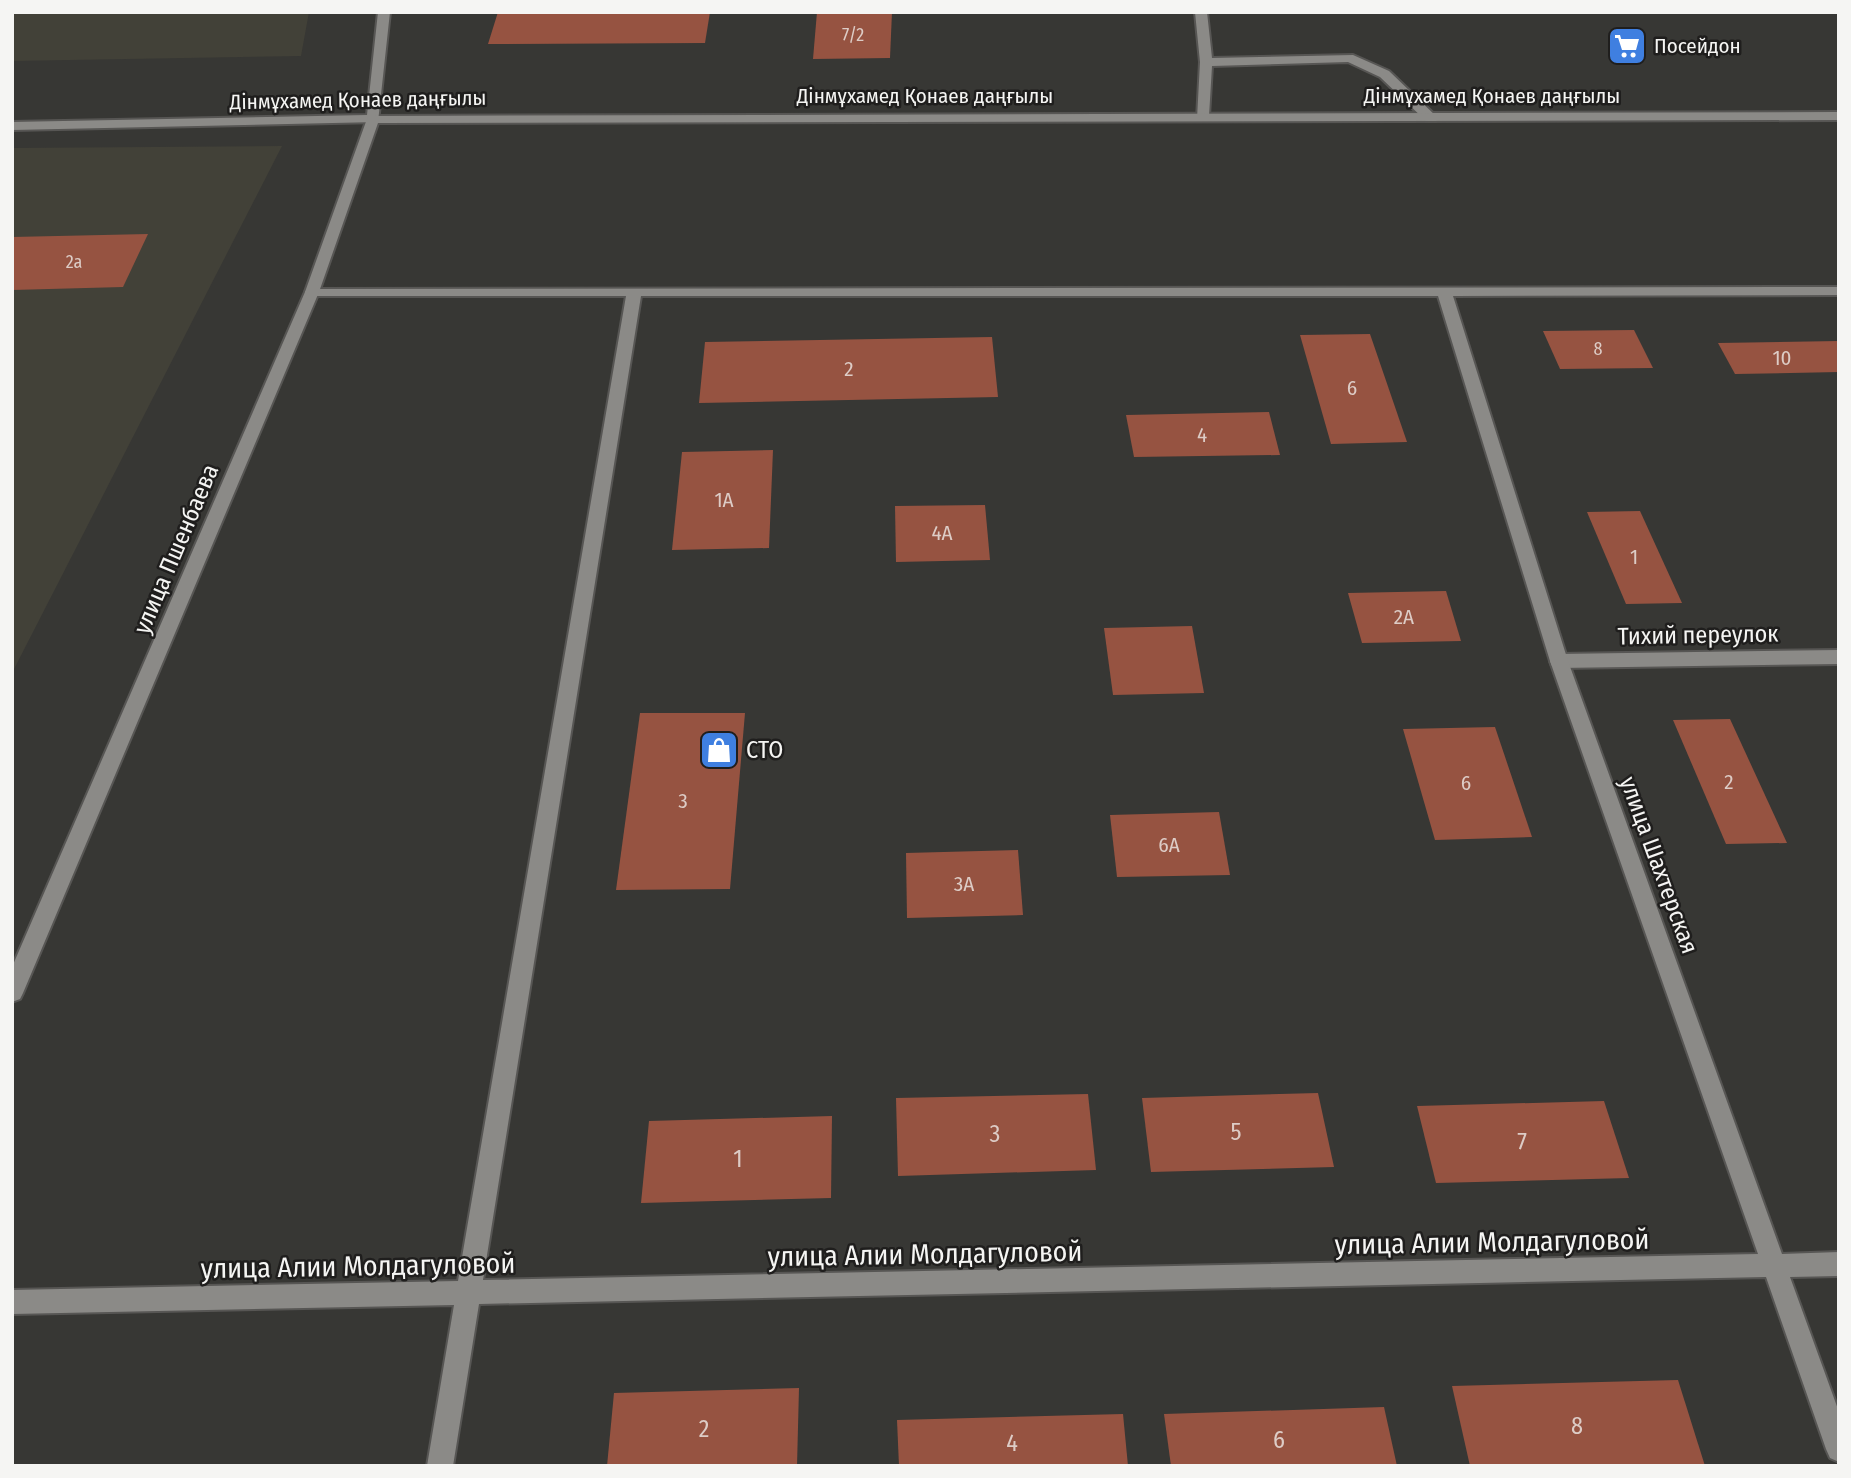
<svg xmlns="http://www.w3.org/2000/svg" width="1851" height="1478" font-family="'Fira Sans Condensed',sans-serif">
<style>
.built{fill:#424138}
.building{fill:#965341}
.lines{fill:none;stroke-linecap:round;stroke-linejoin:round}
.service-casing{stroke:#575654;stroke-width:4}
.minor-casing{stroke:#575654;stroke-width:4}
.tertiary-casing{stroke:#575654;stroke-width:4}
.service{fill:#8b8a87;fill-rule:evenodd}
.minor{fill:#8b8a87;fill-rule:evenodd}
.tertiary{fill:#8b8a87;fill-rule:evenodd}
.labels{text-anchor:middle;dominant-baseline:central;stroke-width:5;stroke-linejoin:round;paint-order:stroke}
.far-number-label{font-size:18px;fill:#ddccc6}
.far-poi-label{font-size:21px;fill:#f5f5f3;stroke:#1f1e1d;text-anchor:start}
.far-street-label{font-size:21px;fill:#f5f5f3;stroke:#1f1e1d}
.number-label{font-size:21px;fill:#ddccc6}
.street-label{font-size:24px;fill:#f5f5f3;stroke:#1f1e1d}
.poi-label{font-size:24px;fill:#f5f5f3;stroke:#1f1e1d;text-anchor:start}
.near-number-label{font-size:24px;fill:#ddccc6}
.near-street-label{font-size:28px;fill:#f5f5f3;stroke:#1f1e1d}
</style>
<rect width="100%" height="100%" fill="#373734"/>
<g class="built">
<path d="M12,12H309L301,56L12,61Z"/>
<path d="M282,146L12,673V148Z"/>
</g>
<g class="building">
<path d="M498,12H710L705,43L488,44Z"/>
<path d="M817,12H892L890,58L813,59Z"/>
<path d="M148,234L123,287L12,290V237Z"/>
<path d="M1634,330L1653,368L1560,369L1543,331Z"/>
<path d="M1370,334L1407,442L1331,444L1300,335Z"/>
<path d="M992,337L998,397L699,403L705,342Z"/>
<path d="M1839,341V372L1735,374L1718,343Z"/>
<path d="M1269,412L1280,455L1134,457L1126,415Z"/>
<path d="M773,450L769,548L672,550L682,452Z"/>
<path d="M985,505L990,560L896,562L895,506Z"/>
<path d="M1640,511L1682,603L1626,604L1587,512Z"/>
<path d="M1446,591L1461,641L1362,643L1348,593Z"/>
<path d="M1192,626L1204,693L1113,695L1104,628Z"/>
<path d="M640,713H745L730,889L616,890Z"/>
<path d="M1730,719L1787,843L1726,844L1673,720Z"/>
<path d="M1495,727L1532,837L1435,840L1403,729Z"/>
<path d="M1219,812L1230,875L1117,877L1110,815Z"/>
<path d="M1018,850L1023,915L907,918L906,853Z"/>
<path d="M1318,1093L1334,1167L1151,1172L1142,1098Z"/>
<path d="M1088,1094L1096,1170L898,1176L896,1098Z"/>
<path d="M1604,1101L1629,1178L1436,1183L1417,1106Z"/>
<path d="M832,1116L831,1198L641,1203L649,1121Z"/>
<path d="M1678,1380L1705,1466H1470L1452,1386Z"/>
<path d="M799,1388L797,1466H607L614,1393Z"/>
<path d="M1384,1407L1397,1466H1171L1164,1414Z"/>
<path d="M1123,1414L1128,1466H899L897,1420Z"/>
</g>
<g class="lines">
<defs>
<g id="service">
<path d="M1195,12H1207L1212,58L1353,55L1389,71L1438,118L1436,121H1426L1380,77L1348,62L1212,66L1209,116L1202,120L1197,119L1200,62Z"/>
<path d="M1839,650V664L1559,668L1552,666L1550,661L1552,656L1559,654Z"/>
</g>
<g id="minor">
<path d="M378,12H390L378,122L12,130V122L367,115Z"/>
<path d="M1839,287V295L1453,296L1568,661L1782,1254L1839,1252V1276L1790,1277L1839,1412V1462L1830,1458L1826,1449L1766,1277L479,1304L453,1466H427L454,1305L12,1314V1290L458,1281L626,296H312L307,295L305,292L307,289ZM641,296H1438L1550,661L1758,1254L483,1280Z"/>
</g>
<path id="tertiary" d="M1839,112V120L378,123L319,292L23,993L20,999L12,1002V967L305,292L368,116Z"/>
</defs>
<use href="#service" class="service-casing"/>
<use href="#minor" class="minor-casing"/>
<use href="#tertiary" class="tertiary-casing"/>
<use href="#service" class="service"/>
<use href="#minor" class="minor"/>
<use href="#tertiary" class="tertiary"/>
</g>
<defs>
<symbol id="supermarket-square" viewBox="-11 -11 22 22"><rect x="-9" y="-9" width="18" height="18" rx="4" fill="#3f7fe0" stroke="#1f1e1d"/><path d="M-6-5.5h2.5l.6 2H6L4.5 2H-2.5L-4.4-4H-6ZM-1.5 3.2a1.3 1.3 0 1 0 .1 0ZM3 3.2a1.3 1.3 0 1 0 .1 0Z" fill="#fff"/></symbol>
<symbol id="shop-square" viewBox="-11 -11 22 22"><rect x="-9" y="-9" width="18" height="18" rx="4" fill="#3f7fe0" stroke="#1f1e1d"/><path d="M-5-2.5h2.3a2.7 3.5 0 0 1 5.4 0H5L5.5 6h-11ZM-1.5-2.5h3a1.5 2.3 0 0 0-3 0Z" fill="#fff"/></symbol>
</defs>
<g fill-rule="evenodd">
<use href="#supermarket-square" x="1605" y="24" width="44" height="44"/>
<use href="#shop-square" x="697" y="728" width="44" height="44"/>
</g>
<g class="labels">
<g class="far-number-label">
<text x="853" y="35">7/2</text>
<text x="74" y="262">2а</text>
<text x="1598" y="349">8</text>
</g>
<g class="far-poi-label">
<text x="1654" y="46">Посейдон</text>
</g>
<g class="far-street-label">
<text x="925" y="96">Дінмұхамед Қонаев даңғылы</text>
<text x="1492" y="96">Дінмұхамед Қонаев даңғылы</text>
<text transform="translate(358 100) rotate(-1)">Дінмұхамед Қонаев даңғылы</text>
</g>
<g class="number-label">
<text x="1782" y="358">10</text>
<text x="849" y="369">2</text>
<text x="1352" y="388">6</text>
<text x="1202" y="435">4</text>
<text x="724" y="500">1А</text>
<text x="942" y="533">4А</text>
<text x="1634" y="557">1</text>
<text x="1404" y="617">2А</text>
<text x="1729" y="782">2</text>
<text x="1466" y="783">6</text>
<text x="683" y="801">3</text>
<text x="1169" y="845">6А</text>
<text x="964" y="884">3А</text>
</g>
<g class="street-label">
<text transform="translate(176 549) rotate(-67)">улица Пшенбаева</text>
<text transform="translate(1698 635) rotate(-1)">Тихий переулок</text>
<text transform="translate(1659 865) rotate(70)">улица Шахтерская</text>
</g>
<g class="poi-label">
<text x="746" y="750">СТО</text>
</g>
<g class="near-number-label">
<text x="1236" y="1132">5</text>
<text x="995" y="1134">3</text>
<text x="1522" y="1142">7</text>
<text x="738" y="1159">1</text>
<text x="1577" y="1426">8</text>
<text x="704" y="1429">2</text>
<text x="1279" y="1440">6</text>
<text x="1012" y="1443">4</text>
</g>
<g class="near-street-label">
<text transform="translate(1492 1242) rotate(-1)">улица Алии Молдагуловой</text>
<text transform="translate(925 1254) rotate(-1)">улица Алии Молдагуловой</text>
<text transform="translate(358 1266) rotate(-1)">улица Алии Молдагуловой</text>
</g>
</g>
<rect width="1851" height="1478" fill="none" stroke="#f5f5f3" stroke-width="28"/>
</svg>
